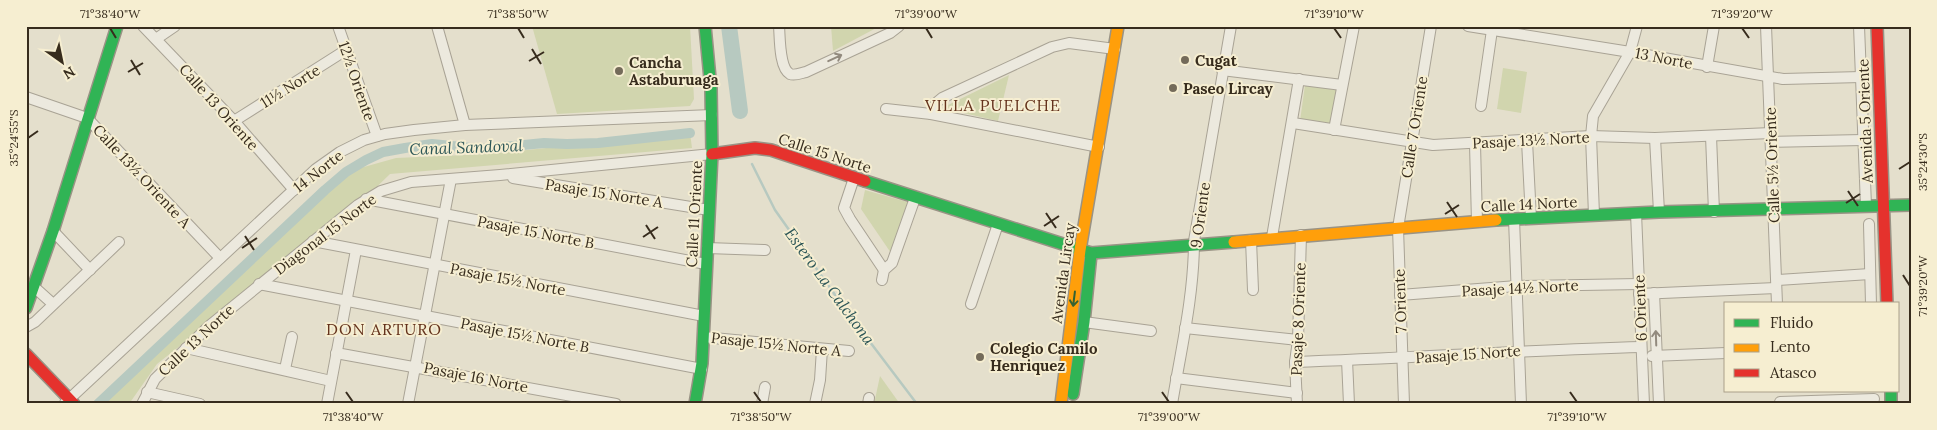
<svg xmlns="http://www.w3.org/2000/svg" width="1937" height="430" font-family="Lora,serif">
<style>
.green{fill:#d1d5ae}
.lines{fill:none;stroke-linecap:round;stroke-linejoin:round}
.stream{stroke:#b7c9c0;stroke-width:2.5}
.canal{stroke:#b7c9c0;stroke-width:10}
.river{stroke:#b7c9c0;stroke-width:16}
.street-casing{stroke:#a9a395;stroke-width:12}
.fast-casing{stroke:#999385;stroke-width:14}
.slow-casing{stroke:#999385;stroke-width:14}
.jam-casing{stroke:#999385;stroke-width:14}
.street{stroke:#ece9de;stroke-width:10}
.fast{stroke:#30b455;stroke-width:11}
.slow{stroke:#ff9f0a;stroke-width:11}
.jam{stroke:#e5322d;stroke-width:11}
.oneway{stroke:#928a7e}
.oneway2{stroke:#346233}
.ticks{fill:none;stroke:#372c1d;stroke-width:2}
.poi-dot{fill:#746b5a;stroke:#f6eed1;stroke-width:2}
.labels{text-anchor:middle;dominant-baseline:central;stroke-width:4;stroke-linejoin:round;paint-order:stroke}
.street-label{font-size:15px;fill:#372c1d;stroke:#f6eed1}
.poi-label{font-size:15px;font-weight:bold;fill:#372c1d;stroke:#f6eed1;text-anchor:start}
.neighbourhood-label{font-size:16px;letter-spacing:1px;fill:#64321c;stroke:#f6eed1}
.water-label{font-size:16px;font-style:italic;fill:#2c5657;stroke:#f6eed1}
.neatline{fill:none;stroke:#372c1d;stroke-width:2}
.ticks-label{font-size:12px;text-anchor:middle;fill:#372c1d}
</style>
<rect width="100%" height="100%" fill="#e4dfcc"/>
<g class="green">
<path d="M532,26H690L694,99L690,106L557,114Z"/>
<path d="M831,26H880L833,51Z"/>
<path d="M1503,68L1527,72L1521,113L1497,109Z"/>
<path d="M1009,75L998,121L942,108Z"/>
<path d="M1305,85L1342,91L1335,126L1300,121Z"/>
<path d="M690,133L692,148L390,174L355,208L157,364L129,404H98L346,172L396,158L488,154Z"/>
<path d="M865,190L911,203L891,253L861,209Z"/>
<path d="M880,376L900,404H874Z"/>
</g>
<g class="lines">
<path class="stream" d="M752,164L775,210L845,309L917,404"/>
<path class="canal" d="M98,404L325,190L346,172L366,160L383,152L405,148L432,144L481,149L544,143L567,144L598,143L690,133"/>
<path class="river" d="M729,26L740,111"/>
<defs>
<g id="street">
<path d="M143,26L234,121L294,190"/>
<path d="M338,26L377,136"/>
<path d="M437,26L465,125"/>
<path d="M779,26C780,37 779,68 790,74C795,76 801,73 806,72L890,33L899,26"/>
<path d="M1468,26L1630,52L1783,79L1861,77"/>
<path d="M1766,26L1777,304"/>
<path d="M1859,26L1866,206"/>
<path d="M156,39L175,26"/>
<path d="M1707,67L1714,26"/>
<path d="M1222,70L1342,85"/>
<path d="M26,97L87,118L220,258"/>
<path d="M1481,106L1492,30"/>
<path d="M886,109L931,114L1099,147"/>
<path d="M931,114L936,103L942,98L1052,47L1069,43L1115,49"/>
<path d="M234,121L346,50"/>
<path d="M1293,123L1433,145L1591,136L1655,138L1771,133"/>
<path d="M1334,130L1354,26"/>
<path d="M1711,136L1714,212"/>
<path d="M1655,138L1659,212"/>
<path d="M1527,141L1531,218"/>
<path d="M1771,142L1863,140"/>
<path d="M1475,144L1477,222"/>
<path d="M513,178L709,210"/>
<path d="M854,178L844,208L850,219L884,270"/>
<path d="M366,199L706,264"/>
<path d="M1636,213L1644,404"/>
<path d="M1594,215L1591,136L1593,116L1630,52L1637,26"/>
<path d="M1514,219L1521,404"/>
<path d="M1869,224L1871,304"/>
<path d="M53,231L90,270"/>
<path d="M1272,237L1299,79"/>
<path d="M1251,240L1253,290"/>
<path d="M313,241L704,316"/>
<path d="M707,248L765,250"/>
<path d="M882,280L884,270L892,263L915,198"/>
<path d="M1777,280L1870,274"/>
<path d="M259,284L702,369"/>
<path d="M33,286L53,304"/>
<path d="M1654,293L1659,404"/>
<path d="M1639,294L1776,288"/>
<path d="M1400,295L1517,286L1639,284"/>
<path d="M971,304L998,224"/>
<path d="M1084,322L1151,331"/>
<path d="M26,327L35,322L119,242"/>
<path d="M1185,328L1298,340"/>
<path d="M703,337L849,351"/>
<path d="M186,348L331,381"/>
<path d="M336,353L616,404"/>
<path d="M1652,356L1726,353"/>
<path d="M1347,360L1349,404"/>
<path d="M1295,362C1411,358 1526,350 1641,347"/>
<path d="M285,369L292,337"/>
<path d="M1176,378L1297,393"/>
<path d="M147,392L200,404"/>
<path d="M1780,402L1874,399"/>
<path d="M65,403L316,169L340,152L364,140L385,134L414,130L465,125L712,115"/>
<path d="M142,404L155,379L208,327L358,205L381,191L411,182L500,175L712,154"/>
<path d="M327,404L356,250"/>
<path d="M408,404L451,179"/>
<path d="M762,404L765,387"/>
<path d="M815,404L820,380L822,349"/>
<path d="M868,404L869,398"/>
<path d="M1172,404C1181,350 1194,295 1194,241L1231,26"/>
<path d="M1297,404L1295,362L1298,340L1301,235"/>
<path d="M1404,404L1398,228L1431,26"/>
</g>
<g id="fast">
<path d="M865,181L1091,253L1234,242"/>
<path d="M1496,220L1659,212L1911,205"/>
<path d="M26,308L53,231L117,26"/>
<path d="M1891,391V404"/>
<path d="M1073,394L1084,322L1091,254"/>
<path d="M695,404L702,363L712,154L711,89L705,26"/>
</g>
<g id="slow">
<path d="M1234,242L1496,220"/>
<path d="M1061,404L1080,250L1118,26"/>
</g>
<g id="jam">
<path d="M1877,26L1887,304"/>
<path d="M712,154L755,148L771,150L865,181"/>
<path d="M26,354L74,404"/>
</g>
</defs>
<use href="#street" class="street-casing"/>
<use href="#fast" class="fast-casing"/>
<use href="#slow" class="slow-casing"/>
<use href="#jam" class="jam-casing"/>
<use href="#street" class="street"/>
<use href="#fast" class="fast"/>
<use href="#slow" class="slow"/>
<use href="#jam" class="jam"/>
</g>
<defs><path id="oneway-shaft" d="M-6 0H5M1.5-3L5.5 0L1.5 3" fill="none" stroke-width="1.6" stroke-linecap="round" stroke-linejoin="round" transform="scale(1.25)"/></defs>
<g class="oneway">
<use href="#oneway-shaft" transform="translate(835 58) rotate(-25)"/>
<use href="#oneway-shaft" transform="translate(1656 338) rotate(-92)"/>
</g>
<use class="oneway2" href="#oneway-shaft" transform="translate(1074 299) rotate(97)"/>
<path class="ticks" d="M110,28L116,38M518,28L524,38M926,28L932,38M1334,28L1341,38M1742,28L1749,38M532,49L541,64M131,60L140,75M529,61L544,52M128,72L143,63M28,138L38,131M1899,169L1910,162M1848,191L1858,206M1447,202L1457,217M1846,203L1860,194M1046,213L1056,228M1445,214L1459,205M646,225L655,239M1044,226L1059,216M245,236L254,250M643,237L658,227M242,248L257,238M1903,275L1910,286M346,392L353,402M754,392L761,402M1162,392L1169,402M1570,392L1577,402"/>
<g class="poi-dot">
<circle cx="1185" cy="60" r="5"/>
<circle cx="619" cy="71" r="5"/>
<circle cx="1173" cy="88" r="5"/>
<circle cx="980" cy="357" r="5"/>
</g>
<g class="labels">
<g class="street-label">
<text transform="translate(1664 58) rotate(11)">13 Norte</text>
<text transform="translate(357 81) rotate(71)">12½ Oriente</text>
<text transform="translate(290 86) rotate(-32)">11½ Norte</text>
<text transform="translate(219 107) rotate(48)">Calle 13 Oriente</text>
<text transform="translate(1865 121) rotate(-92)">Avenida 5 Oriente</text>
<text transform="translate(1414 127) rotate(-81)">Calle 7 Oriente</text>
<text transform="translate(1531 140) rotate(-3)">Pasaje 13½ Norte</text>
<text transform="translate(825 153) rotate(18)">Calle 15 Norte</text>
<text transform="translate(1772 165) rotate(-92)">Calle 5½ Oriente</text>
<text transform="translate(318 171) rotate(-38)">14 Norte</text>
<text transform="translate(142 176) rotate(47)">Calle 13½ Oriente A</text>
<text transform="translate(604 193) rotate(9)">Pasaje 15 Norte A</text>
<text transform="translate(1529 204) rotate(-3)">Calle 14 Norte</text>
<text transform="translate(694 214) rotate(-87)">Calle 11 Oriente</text>
<text transform="translate(1200 215) rotate(-82)">9 Oriente</text>
<text transform="translate(536 232) rotate(11)">Pasaje 15 Norte B</text>
<text transform="translate(325 234) rotate(-37)">Diagonal 15 Norte</text>
<text transform="translate(1063 273) rotate(-82)">Avenida Lircay</text>
<text transform="translate(508 279) rotate(11)">Pasaje 15½ Norte</text>
<text transform="translate(1520 288) rotate(-3)">Pasaje 14½ Norte</text>
<text transform="translate(1400 301) rotate(-92)">7 Oriente</text>
<text transform="translate(1640 308) rotate(-92)">6 Oriente</text>
<text transform="translate(1298 319) rotate(-88)">Pasaje 8 Oriente</text>
<text transform="translate(525 335) rotate(11)">Pasaje 15½ Norte B</text>
<text transform="translate(196 340) rotate(-43)">Calle 13 Norte</text>
<text transform="translate(776 344) rotate(6)">Pasaje 15½ Norte A</text>
<text transform="translate(1468 354) rotate(-4)">Pasaje 15 Norte</text>
<text transform="translate(476 377) rotate(11)">Pasaje 16 Norte</text>
</g>
<g class="poi-label">
<text x="1195" y="60">Cugat</text>
<text x="629" y="62">Cancha<tspan x="629" dy="17">Astaburuaga</tspan></text>
<text x="1183" y="88">Paseo Lircay</text>
<text x="990" y="348">Colegio Camilo<tspan x="990" dy="17">Henriquez</tspan></text>
</g>
<g class="neighbourhood-label">
<text x="993" y="105">VILLA PUELCHE</text>
<text x="384" y="329">DON ARTURO</text>
</g>
<g class="water-label">
<text transform="translate(466 147) rotate(-2)">Canal Sandoval</text>
<text transform="translate(830 286) rotate(54)">Estero La Calchona</text>
</g>
</g>
<rect width="1937" height="430" fill="none" stroke="#f6eed1" stroke-width="55"/>
<rect x="1724" y="302" width="175" height="90" fill="#f6eed1" stroke="#aaa089"/>
<rect x="1734" y="319" width="25" height="8" fill="#30b455" stroke="#aaa089"/>
<text x="1770" y="328" font-size="15" fill="#372c1d">Fluido</text>
<rect x="1734" y="344" width="25" height="8" fill="#ff9f0a" stroke="#aaa089"/>
<text x="1770" y="352" font-size="15" fill="#372c1d">Lento</text>
<rect x="1734" y="369" width="25" height="8" fill="#e5322d" stroke="#aaa089"/>
<text x="1770" y="378" font-size="15" fill="#372c1d">Atasco</text>
<g transform="translate(62 62) rotate(147)" stroke="#f6eed1" stroke-width="4" paint-order="stroke">
<path d="M0-4L9 19L0 12L-9 19Z" fill="#372c1d"/>
<text y="-8" font-size="14" font-weight="bold" text-anchor="middle" fill="#372c1d">N</text>
</g>
<rect x="28" y="28" width="1882" height="374" class="neatline"/>
<g class="ticks-label">
<text x="110" y="18">71°38'40"W</text>
<text x="518" y="18">71°38'50"W</text>
<text x="926" y="18">71°39'00"W</text>
<text x="1334" y="18">71°39'10"W</text>
<text x="1742" y="18">71°39'20"W</text>
<text transform="translate(14 138) rotate(-90)" y="4">35°24'55"S</text>
<text transform="translate(1923 162) rotate(-90)" y="4">35°24'30"S</text>
<text transform="translate(1923 286) rotate(-90)" y="4">71°39'20"W</text>
<text x="353" y="421">71°38'40"W</text>
<text x="761" y="421">71°38'50"W</text>
<text x="1169" y="421">71°39'00"W</text>
<text x="1577" y="421">71°39'10"W</text>
</g>
</svg>
